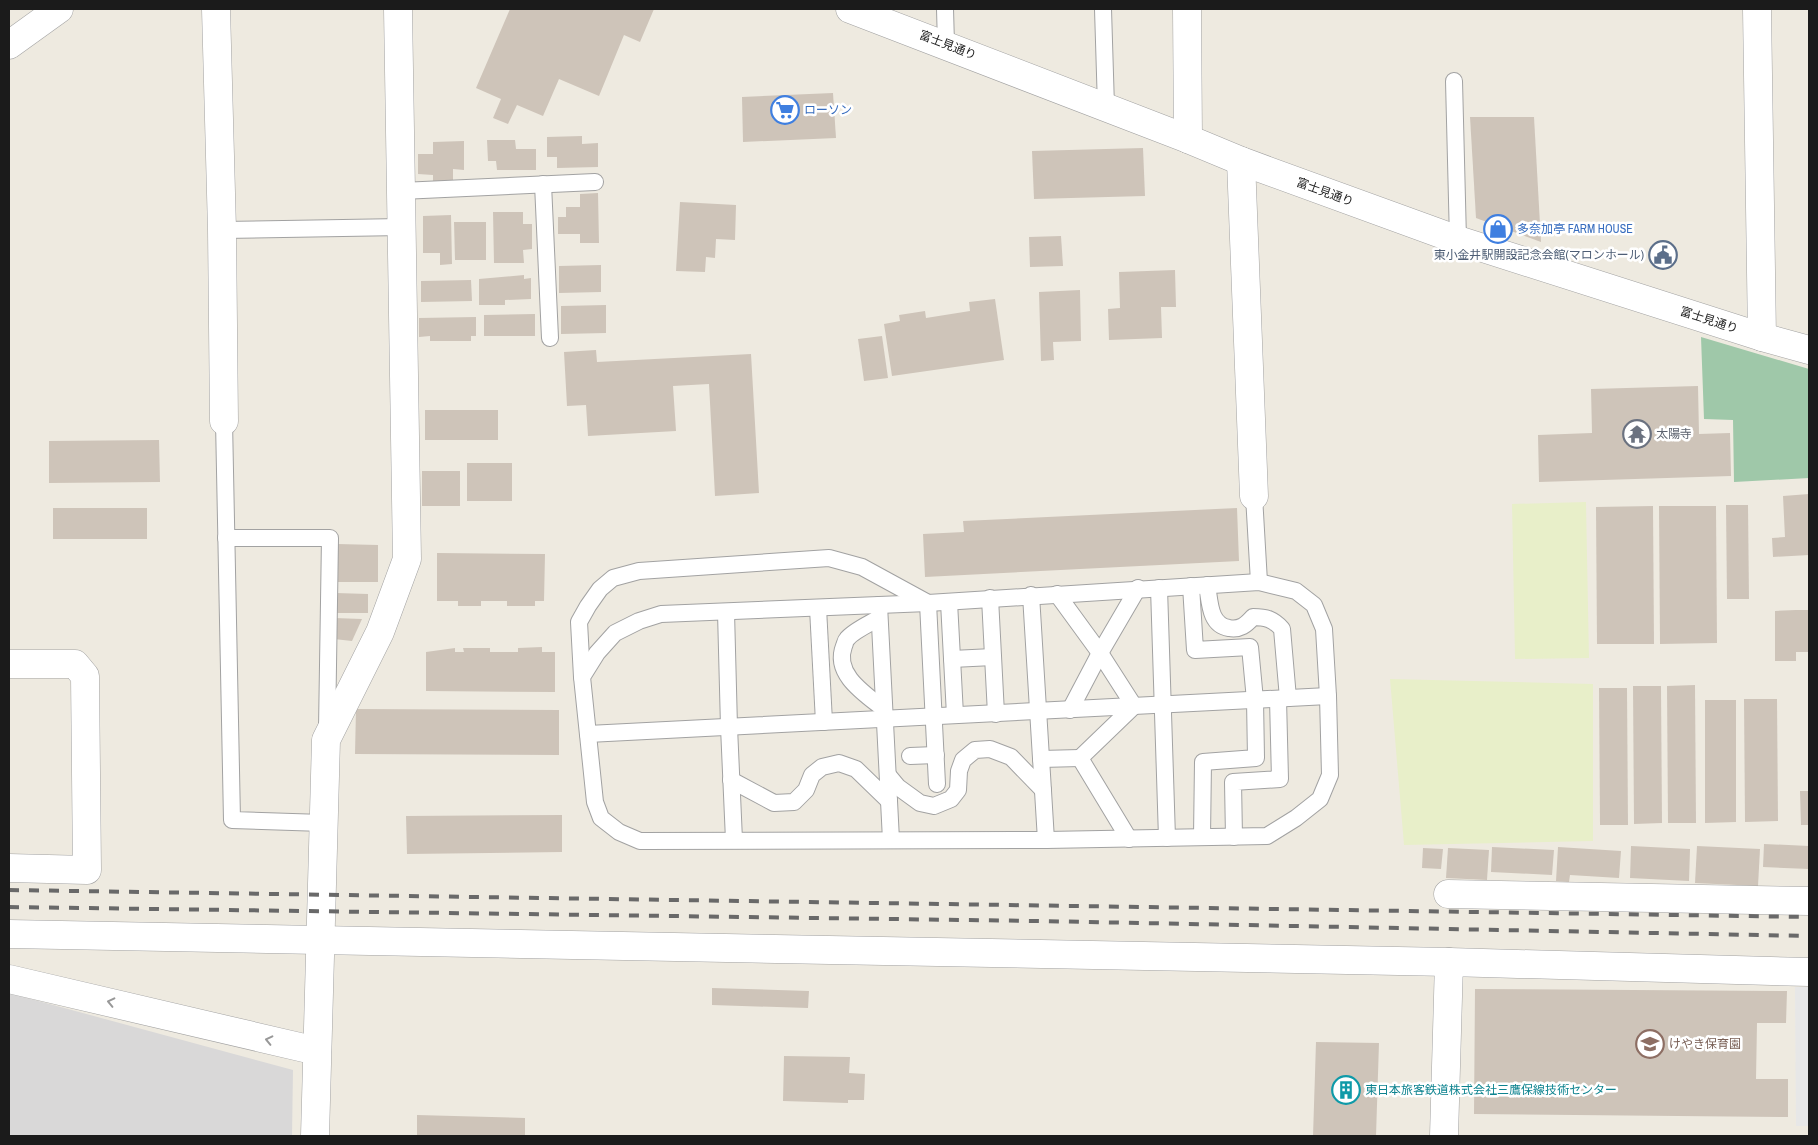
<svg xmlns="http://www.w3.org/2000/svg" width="1818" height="1145" font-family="'Archivo Narrow','Noto Sans JP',sans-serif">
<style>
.residential{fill:#d9d8d8}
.farmland{fill:#e8efc9}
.cemetery{fill:#9fc8a9}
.parking{fill:#e7e7e7}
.building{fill:#cec4b9}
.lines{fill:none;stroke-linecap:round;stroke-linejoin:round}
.service-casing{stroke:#a2a2a2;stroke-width:18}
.minor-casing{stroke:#a2a2a2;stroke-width:29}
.service{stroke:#fff;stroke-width:16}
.minor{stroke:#fff;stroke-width:28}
.rail{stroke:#696969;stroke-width:4;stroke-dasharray:10 10;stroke-linecap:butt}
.oneway{stroke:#989898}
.labels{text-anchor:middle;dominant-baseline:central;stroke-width:5;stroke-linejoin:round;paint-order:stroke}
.street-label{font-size:12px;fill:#1b1b1b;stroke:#fff}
.shop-label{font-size:12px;fill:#366cbe;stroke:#fff;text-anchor:start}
.service-label{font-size:12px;fill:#4e5e75;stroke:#fff;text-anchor:end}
.worship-label{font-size:12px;fill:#5b616d;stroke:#fff;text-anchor:start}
.education-label{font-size:12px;fill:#785e54;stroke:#fff;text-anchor:start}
.culture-label{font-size:12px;fill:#0d838f;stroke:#fff;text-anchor:start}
</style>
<rect width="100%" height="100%" fill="#eeeae0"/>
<path class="residential" d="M9,993L293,1070L292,1136H9Z"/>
<g class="farmland">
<path d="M1586,502L1589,658L1515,659L1512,504Z"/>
<path d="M1390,679L1593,684V841L1404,845Z"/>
</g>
<path class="cemetery" d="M1701,337L1809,369V478L1734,482L1733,420L1704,419Z"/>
<path class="parking" d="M1795,987H1809V1126H1796Z"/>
<g class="building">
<path d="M510,9H654L640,42L624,35L599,96L559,79L543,116L517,105L508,124L493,118L501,99L476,88Z"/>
<path d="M833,93L836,138L743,142L742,97Z"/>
<path d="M1470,117H1534L1541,242L1476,218Z"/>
<path d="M582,136V144L598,143V167L557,168V157H547V137Z"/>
<path d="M487,140H515L516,149H536V170H497L496,161H488Z"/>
<path d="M464,141V170L453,169V182H433V175L418,174V154H433V142Z"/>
<path d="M1143,148L1145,196L1034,199L1032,151Z"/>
<path d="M598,193L599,243H580V234H558V217H566V207H580V194Z"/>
<path d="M680,202L736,205L735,240L716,239L715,258L706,257L705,272L676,271Z"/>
<path d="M493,212H523V224H532V249L523,250L524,263H494Z"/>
<path d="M451,215L452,264L440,265V253H423V216Z"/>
<path d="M454,222H486V260H455Z"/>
<path d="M1061,236L1063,266L1030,267L1029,237Z"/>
<path d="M601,265V292L559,293V266Z"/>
<path d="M1175,270L1176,307H1161L1162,338L1109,340L1108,309L1120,308L1119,272Z"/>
<path d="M524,275V279L531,278V299L505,300V305H479V279Z"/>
<path d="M471,280L472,301L421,302V281Z"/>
<path d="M1080,290L1081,341L1053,342L1054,360L1041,361L1039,292Z"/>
<path d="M995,299L1004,360L892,376L884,324L900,321L899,315L925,311L926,318L970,311L969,302Z"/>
<path d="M606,305V333L561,334V306Z"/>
<path d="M535,314V336H484V315Z"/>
<path d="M476,317V336H471V341H430V336L419,337V318Z"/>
<path d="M882,336L888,378L864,381L858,339Z"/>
<path d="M596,350L597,362L751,354L759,493L715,496L709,384L673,386L676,431L588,436L586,405L567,406L564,352Z"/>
<path d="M1698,386L1699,434L1730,433L1731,476L1539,482L1538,435L1592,433L1591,389Z"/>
<rect x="425" y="410" width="73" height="30"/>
<path d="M159,440L160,482L49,483V441Z"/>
<rect x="467" y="463" width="45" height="38"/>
<rect x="422" y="471" width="38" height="35"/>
<path d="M1809,494V555L1773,557L1772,538L1785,537L1783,496Z"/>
<path d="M1726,505H1748L1749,599H1727Z"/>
<path d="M1653,506L1654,644H1597L1596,507Z"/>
<path d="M1659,506H1716L1717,643L1660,644Z"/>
<rect x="53" y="508" width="94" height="31"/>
<path d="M1237,508L1239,561L925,577L923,534L964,532L963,521Z"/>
<path d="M337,544L378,545V582H337Z"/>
<path d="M437,553L545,554L544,601H535V606H507V601H481V606H458V601H437Z"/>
<path d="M336,593L368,594V613H336Z"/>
<path d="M1796,610H1809V652H1796V661H1775V611Z"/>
<path d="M334,618L362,619L352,641L334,639Z"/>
<path d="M542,647V652H555V692L426,691V652L455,648V652H464L463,648H490V652H518V648Z"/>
<path d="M1695,685L1696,823H1668L1667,686Z"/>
<path d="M1633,686H1661L1662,823L1634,824Z"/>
<path d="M1599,688H1627L1628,825H1600Z"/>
<path d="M1744,699H1777L1778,821L1745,822Z"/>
<path d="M1705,700H1736V822L1705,823Z"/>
<path d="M356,709L559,710V755L355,754Z"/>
<path d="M1800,791H1809V825H1801Z"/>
<path d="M562,815V852L407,854L406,816Z"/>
<path d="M1764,844L1809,846V869L1763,867Z"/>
<path d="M1631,846L1690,849L1689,881L1630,878Z"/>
<path d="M1697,846L1760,849L1758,886L1695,883Z"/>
<path d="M1492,847L1554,850L1552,875L1491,872Z"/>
<path d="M1558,847L1621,851L1619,878L1570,875L1569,882L1556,881Z"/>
<path d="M1423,848L1443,849L1441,869L1422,868Z"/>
<path d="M1448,848L1489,850L1487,880L1446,878Z"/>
<path d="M712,988L809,991L808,1008L712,1005Z"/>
<path d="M1475,989L1787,991L1786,1023H1757L1756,1079H1788V1117L1474,1114Z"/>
<path d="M1316,1042L1379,1043L1376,1136H1313Z"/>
<path d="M784,1056L850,1057L849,1073L865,1074L864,1100H848V1103L783,1101Z"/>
<path d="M417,1115L525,1118V1136H417Z"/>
</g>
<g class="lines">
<defs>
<g id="service">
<path d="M945,9L946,44"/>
<path d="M1103,9L1106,107"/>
<path d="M1454,81L1458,240"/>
<path d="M543,184L550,338"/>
<path d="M401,191L595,182"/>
<path d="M222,230L402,227"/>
<path d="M224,421L232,820L323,823"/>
<path d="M1254,496L1259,582"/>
<path d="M226,538H330L327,729"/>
<path d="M1259,582L1296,591L1314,605L1324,629L1328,696L1330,775L1320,799L1296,818L1267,836L1046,840L640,841L619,832L601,818L595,802L582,677L597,653L615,633L639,621L661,614L928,603Z"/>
<path d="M1207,585C1210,601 1209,625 1229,628C1240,630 1246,625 1253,617C1266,617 1273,619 1282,629L1288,698"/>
<path d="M1191,586L1195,650L1250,647L1255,700L1256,758L1203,762L1202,837"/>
<path d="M1159,588L1167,838"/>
<path d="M1057,594L1100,653L1134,706L1080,758L1129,839"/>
<path d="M1031,595L1046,840"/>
<path d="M990,598L996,714"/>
<path d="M949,602L955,715"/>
<path d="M928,603L937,784"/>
<path d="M879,605L891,840"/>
<path d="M818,608L824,722"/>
<path d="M726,612L729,727L734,840"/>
<path d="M879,618C871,623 853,631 847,639C845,641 845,644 844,646C833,674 865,694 884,709"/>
<path d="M952,659L993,657"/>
<path d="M582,677L579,622L588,606L600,589L613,578L639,571L829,558L862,567L928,603"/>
<path d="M1070,710L1100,653L1138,588"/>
<path d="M588,734L1328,696"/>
<path d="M910,756L936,755"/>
<path d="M1041,759L1080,758"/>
<path d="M888,775L898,787L920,803L934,806L951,799L958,790L959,771L963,760L975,750L990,749L1011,757L1043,790"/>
<path d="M731,780L774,803L794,802L806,790L812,775L822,767L839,763L856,769L889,801"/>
<path d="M1234,837L1233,782L1280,779L1278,699"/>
</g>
<g id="minor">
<path d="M216,9L222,230L224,421"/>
<path d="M850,9L1188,139L1241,161L1458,240L1762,337L1809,350"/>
<path d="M1187,9L1188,139"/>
<path d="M1757,9L1762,337"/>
<path d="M9,45L59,9"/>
<path d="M1241,161L1254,496"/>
<path d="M9,664H75L85,676L87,870L9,868"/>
<path d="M1448,894L1809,901"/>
<path d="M9,934L1449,962"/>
<path d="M9,979L317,1051"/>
<path d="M315,1136L326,740L380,632L407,559L398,9"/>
<path d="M1444,1136L1449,962L1809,972"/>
</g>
</defs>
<use href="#service" class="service-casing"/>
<use href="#minor" class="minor-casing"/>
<use href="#service" class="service"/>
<use href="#minor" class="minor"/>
<g class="rail">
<path d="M9,890L1809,917"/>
<path d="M9,907L1037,921L1809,936"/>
</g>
</g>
<defs><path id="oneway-chevron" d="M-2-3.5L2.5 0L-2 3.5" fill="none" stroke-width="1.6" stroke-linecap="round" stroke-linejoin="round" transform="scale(1.25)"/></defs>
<g class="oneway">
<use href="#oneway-chevron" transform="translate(111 1002) rotate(-167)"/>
<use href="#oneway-chevron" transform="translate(269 1040) rotate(-167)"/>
</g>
<defs>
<symbol id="supermarket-ring" viewBox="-11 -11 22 22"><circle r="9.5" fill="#fff" stroke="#3f7fe0" stroke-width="1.5"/><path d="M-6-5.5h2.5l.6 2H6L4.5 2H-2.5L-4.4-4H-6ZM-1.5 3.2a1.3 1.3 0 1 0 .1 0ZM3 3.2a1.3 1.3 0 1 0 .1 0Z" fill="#3f7fe0"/></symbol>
<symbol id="shop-ring" viewBox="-11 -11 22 22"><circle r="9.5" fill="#fff" stroke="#3f7fe0" stroke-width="1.5"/><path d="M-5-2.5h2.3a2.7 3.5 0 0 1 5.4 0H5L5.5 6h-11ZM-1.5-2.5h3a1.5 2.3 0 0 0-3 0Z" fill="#3f7fe0"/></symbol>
<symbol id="civic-ring" viewBox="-11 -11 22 22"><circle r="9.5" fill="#fff" stroke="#5c6f8a" stroke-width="1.5"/><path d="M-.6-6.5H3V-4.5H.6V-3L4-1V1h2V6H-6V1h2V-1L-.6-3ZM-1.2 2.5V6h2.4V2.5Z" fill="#5c6f8a"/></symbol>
<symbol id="temple-ring" viewBox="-11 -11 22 22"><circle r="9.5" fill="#fff" stroke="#6b7280" stroke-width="1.5"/><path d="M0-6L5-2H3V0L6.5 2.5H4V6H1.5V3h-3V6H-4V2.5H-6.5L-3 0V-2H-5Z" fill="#6b7280"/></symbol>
<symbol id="school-ring" viewBox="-11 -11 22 22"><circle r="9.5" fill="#fff" stroke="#8d6e63" stroke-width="1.5"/><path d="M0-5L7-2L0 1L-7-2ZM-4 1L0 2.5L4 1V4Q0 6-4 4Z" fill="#8d6e63"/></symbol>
<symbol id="building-ring" viewBox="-11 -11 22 22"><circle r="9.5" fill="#fff" stroke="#0f9aa8" stroke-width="1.5"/><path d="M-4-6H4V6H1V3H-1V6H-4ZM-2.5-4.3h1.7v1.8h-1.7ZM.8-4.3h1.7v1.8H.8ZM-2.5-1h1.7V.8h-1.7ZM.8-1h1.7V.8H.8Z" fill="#0f9aa8"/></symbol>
</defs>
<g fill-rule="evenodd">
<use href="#supermarket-ring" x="769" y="94" width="32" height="32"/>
<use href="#shop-ring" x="1482" y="213" width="32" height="32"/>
<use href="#civic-ring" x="1647" y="239" width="32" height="32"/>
<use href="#temple-ring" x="1621" y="418" width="32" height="32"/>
<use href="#school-ring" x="1634" y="1028" width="32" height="32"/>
<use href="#building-ring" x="1330" y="1074" width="32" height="32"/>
</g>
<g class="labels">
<g class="street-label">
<text transform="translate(948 45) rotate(21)">富士見通り</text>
<text transform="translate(1325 192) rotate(20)">富士見通り</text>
<text transform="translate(1709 320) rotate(18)">富士見通り</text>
</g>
<g class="shop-label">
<text x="804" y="110">ローソン</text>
<text x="1517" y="229">多奈加亭 FARM HOUSE</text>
</g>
<g class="service-label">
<text x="1644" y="255">東小金井駅開設記念会館(マロンホール)</text>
</g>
<g class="worship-label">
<text x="1656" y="434">太陽寺</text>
</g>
<g class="education-label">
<text x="1669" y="1044">けやき保育園</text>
</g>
<g class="culture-label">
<text x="1365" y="1090">東日本旅客鉄道株式会社三鷹保線技術センター</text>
</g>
</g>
<rect width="1818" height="1145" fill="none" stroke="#1b1b1b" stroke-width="20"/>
</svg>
